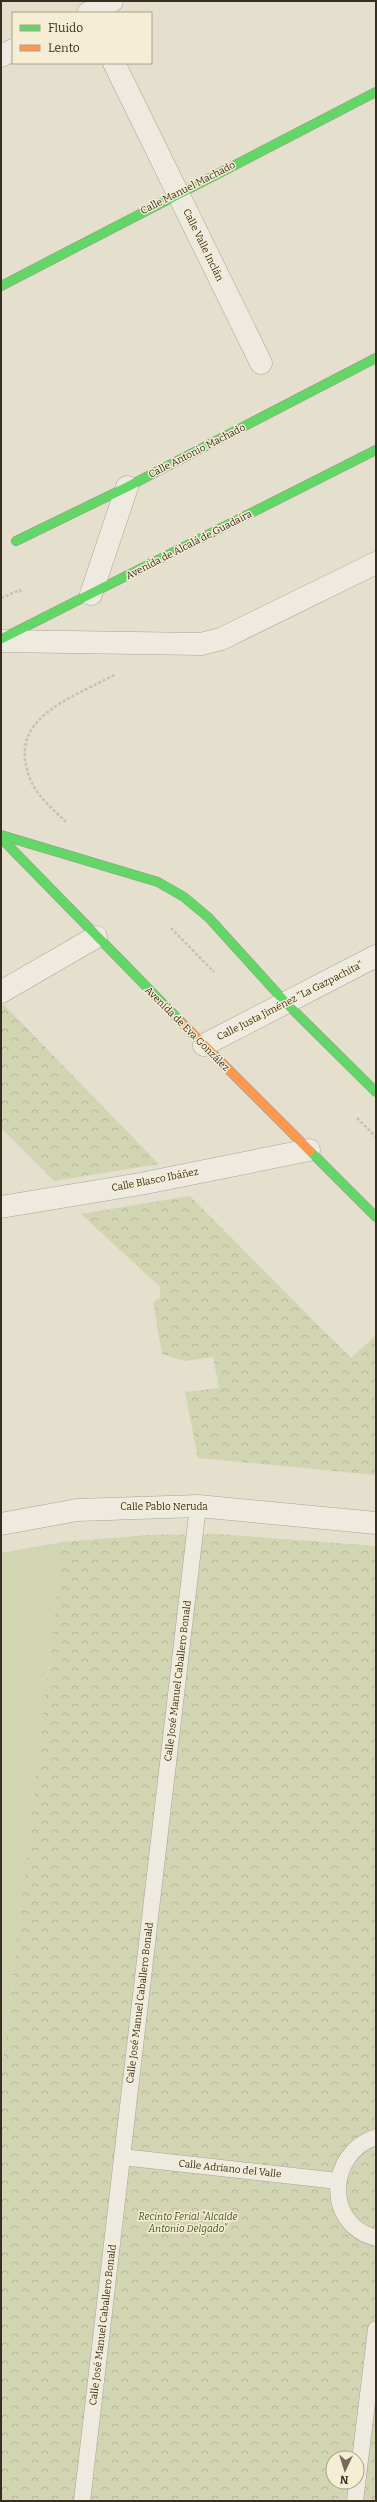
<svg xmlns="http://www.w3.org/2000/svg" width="377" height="2502" font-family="Bitter,serif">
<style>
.park{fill:url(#park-crowns);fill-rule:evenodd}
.pitch{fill:#d2d5b1}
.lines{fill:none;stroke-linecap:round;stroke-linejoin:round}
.lane-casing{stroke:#aaa497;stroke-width:17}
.street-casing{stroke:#aaa497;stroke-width:23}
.fast-casing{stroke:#9a9387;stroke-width:10}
.slow-casing{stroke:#9a9387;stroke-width:10}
.path{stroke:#c6c1b7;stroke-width:2.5;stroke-dasharray:3 2;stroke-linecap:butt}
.lane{stroke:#eeeae0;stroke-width:16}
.street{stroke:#eeeae0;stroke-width:22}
.fast{stroke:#63d668;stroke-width:9}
.slow{stroke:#ff974d;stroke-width:9}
.labels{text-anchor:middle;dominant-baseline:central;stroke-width:3;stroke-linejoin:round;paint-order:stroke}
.street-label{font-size:10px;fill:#392d1f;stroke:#f5eed5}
.park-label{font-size:10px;font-style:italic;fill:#475526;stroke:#f5eed5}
</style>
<defs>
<pattern id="park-crowns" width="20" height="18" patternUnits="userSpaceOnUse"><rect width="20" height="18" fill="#d2d5b1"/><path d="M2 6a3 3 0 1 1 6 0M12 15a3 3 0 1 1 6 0" fill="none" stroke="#b5b798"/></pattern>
</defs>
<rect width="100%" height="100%" fill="#e5dfce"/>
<g class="park">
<path d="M4,1005L159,1164L54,1181L1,1128V1006Z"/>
<path d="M190,1196L351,1358L376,1335V1475L198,1458L185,1392L219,1388L213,1357L185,1361L162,1354L153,1302L160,1298V1287L81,1214Z"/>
<path d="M218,1534L376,1546V2501H1V2079L63,1542L148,1535ZM333,2458H357V2482H333Z"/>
</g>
<path class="pitch" d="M63,1542L1,2079V1553Z"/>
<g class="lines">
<defs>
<g id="lane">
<path d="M376,2137C327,2153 324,2225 376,2238"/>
<path d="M122,2157L338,2181"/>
<path d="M82,2501L198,1506"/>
<path d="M355,2501L376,2329"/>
</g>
<g id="street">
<path d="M88,13L112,1"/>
<path d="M1,56L13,50"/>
<path d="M114,63L261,363"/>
<path d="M91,594L127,487"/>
<path d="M1,641L201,644L221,639L376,563"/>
<path d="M1,992L96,937"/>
<path d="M204,1045L376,956"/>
<path d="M1,1207L140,1184L309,1150"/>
<path d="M1,1524L77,1510L198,1506L376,1523"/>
</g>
<g id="fast">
<path d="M1,286L376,92"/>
<path d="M16,541L127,487L376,358"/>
<path d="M1,639L376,450"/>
<path d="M1,835L158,882L184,897L209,918L286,1003L376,1092"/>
<path d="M1,838L182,1023"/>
<path d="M310,1151L376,1217"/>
</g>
<path id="slow" d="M182,1023L310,1151"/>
</defs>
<use href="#lane" class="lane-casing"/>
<use href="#street" class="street-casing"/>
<use href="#fast" class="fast-casing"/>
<use href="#slow" class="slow-casing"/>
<g class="path">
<path d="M1,598L20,590L22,594"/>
<path d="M66,822C55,811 39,798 32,783C2,718 71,699 116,674"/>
<path d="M171,928L214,972"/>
<path d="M357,1118L376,1137"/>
</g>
<use href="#lane" class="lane"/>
<use href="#street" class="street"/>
<use href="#fast" class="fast"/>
<use href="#slow" class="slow"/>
</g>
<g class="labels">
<g class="street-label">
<text transform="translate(188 188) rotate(-27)">Calle Manuel Machado</text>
<text transform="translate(203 245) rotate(64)">Calle Valle Inclán</text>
<text transform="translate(197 451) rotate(-27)">Calle Antonio Machado</text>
<text transform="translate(189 545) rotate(-27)">Avenida de Alcalá de Guadaíra</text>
<text transform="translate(290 1001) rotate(-27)">Calle Justa Jiménez "La Gazpachita"</text>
<text transform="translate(187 1029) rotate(45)">Avenida de Eva González</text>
<text transform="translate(155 1180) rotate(-11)">Calle Blasco Ibáñez</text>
<text x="164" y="1507">Calle Pablo Neruda</text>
<text transform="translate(178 1681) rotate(-83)">Calle José Manuel Caballero Bonald</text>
<text transform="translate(140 2003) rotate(-83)">Calle José Manuel Caballero Bonald</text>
<text transform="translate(230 2169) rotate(6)">Calle Adriano del Valle</text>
<text transform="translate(103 2325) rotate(-83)">Calle José Manuel Caballero Bonald</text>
</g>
<g class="park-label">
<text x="188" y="2217">Recinto Ferial "Alcalde<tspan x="188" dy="12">Antonio Delgado"</tspan></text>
</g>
</g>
<rect width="377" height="2502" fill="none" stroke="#392d1f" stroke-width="4"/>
<rect x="12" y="12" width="140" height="52" fill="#f5eed5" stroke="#aaa18c"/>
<rect x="20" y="25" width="20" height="6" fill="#63d668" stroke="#aaa18c"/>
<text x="48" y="32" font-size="12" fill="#392d1f">Fluido</text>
<rect x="20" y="45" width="20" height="6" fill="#ff974d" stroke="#aaa18c"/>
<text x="48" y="52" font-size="12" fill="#392d1f">Lento</text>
<g transform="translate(345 2470) rotate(184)"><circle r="19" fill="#f5eed5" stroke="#aaa18c"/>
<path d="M0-3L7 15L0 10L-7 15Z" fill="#756b5c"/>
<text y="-6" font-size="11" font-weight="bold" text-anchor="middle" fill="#392d1f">N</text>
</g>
</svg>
